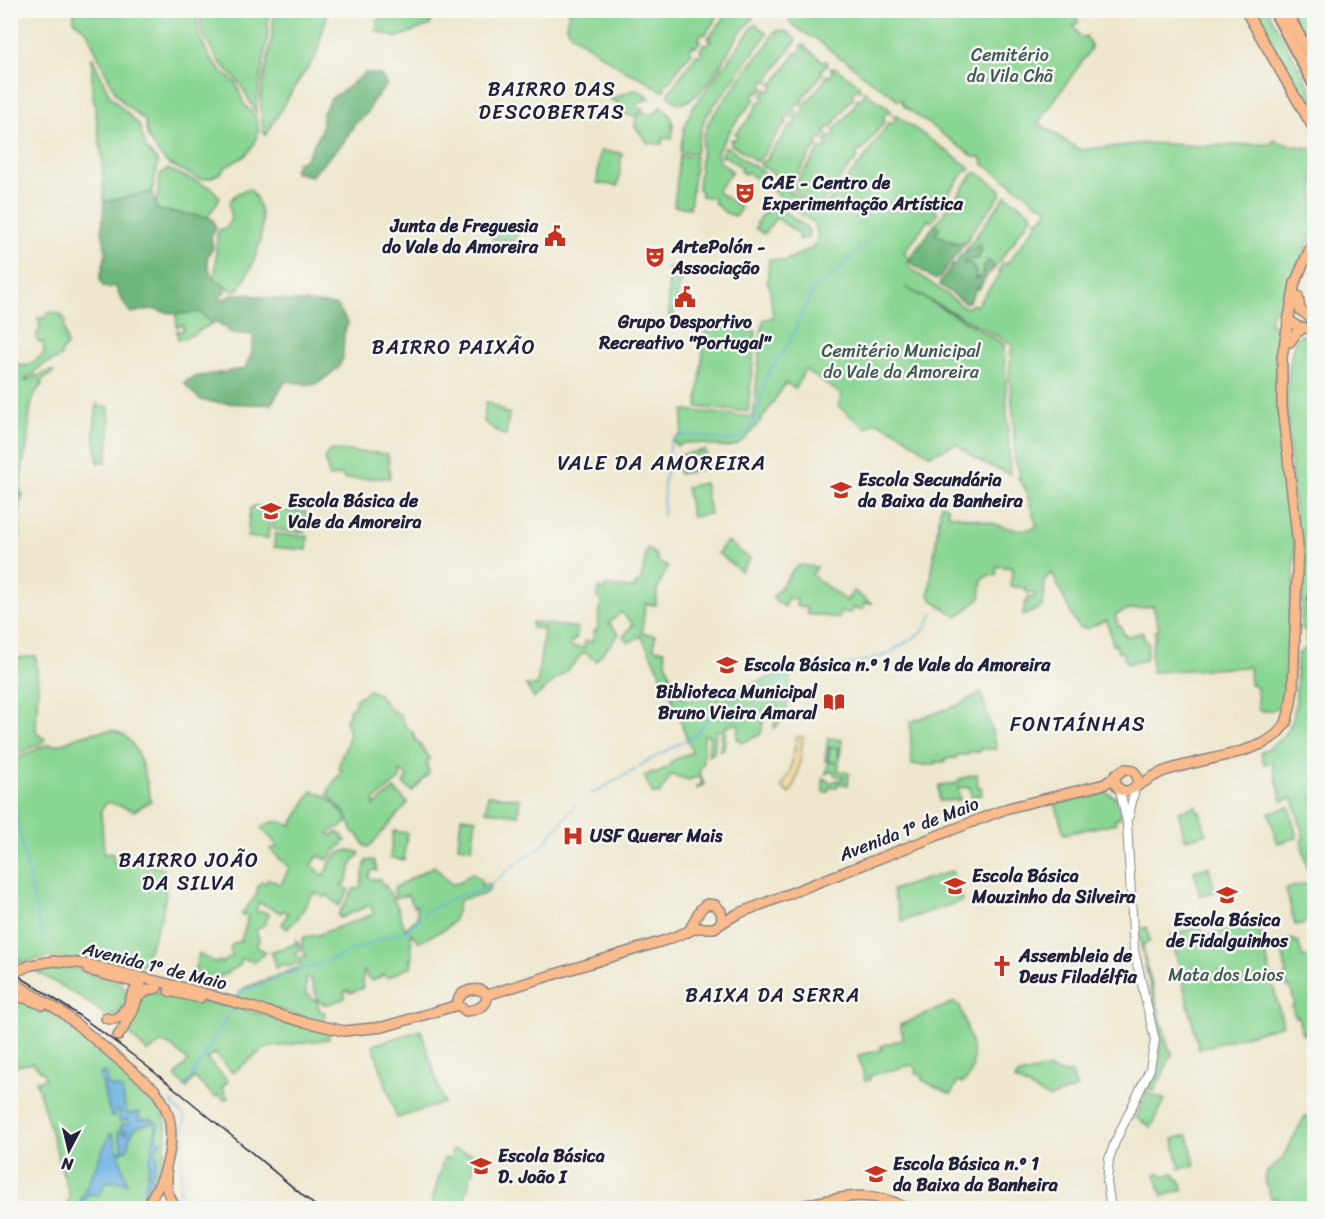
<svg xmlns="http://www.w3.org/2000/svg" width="1325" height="1219" font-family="Sriracha,sans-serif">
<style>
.green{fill:#89d693;stroke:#567c67;stroke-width:1.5}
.forest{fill:#6eb77d;stroke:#486c5c;stroke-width:1.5}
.sand{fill:#eeda9e;stroke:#887e6c;stroke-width:1.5}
.water{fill:#6ab2e1;stroke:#466a8e;stroke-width:1.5}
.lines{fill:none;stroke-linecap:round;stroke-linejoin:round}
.stream{stroke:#6ab2e1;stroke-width:1.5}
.minor-casing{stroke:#888484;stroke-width:10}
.major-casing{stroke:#888484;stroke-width:12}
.highway-casing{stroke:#888484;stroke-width:14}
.minor{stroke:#fff;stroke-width:8}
.major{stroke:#fabb8c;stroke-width:9}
.highway{stroke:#fabb8c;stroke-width:10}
.rail{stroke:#22223b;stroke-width:1.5}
.major-bridge-casing{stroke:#888484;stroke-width:12;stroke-linecap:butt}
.major-bridge{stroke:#fabb8c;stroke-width:9}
.labels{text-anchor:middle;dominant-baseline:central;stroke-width:5;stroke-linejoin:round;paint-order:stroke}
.park-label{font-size:18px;fill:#415855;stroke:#f6f6f2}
.poi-label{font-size:18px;font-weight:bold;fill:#22223b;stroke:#f6f6f2;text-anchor:start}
.street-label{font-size:18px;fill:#22223b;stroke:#f6f6f2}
.neighbourhood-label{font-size:20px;letter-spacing:1.5px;fill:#22223b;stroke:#f6f6f2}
.quarter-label{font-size:21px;letter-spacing:1.5px;fill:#22223b;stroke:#f6f6f2}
</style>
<rect width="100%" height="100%" fill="#f6f6f2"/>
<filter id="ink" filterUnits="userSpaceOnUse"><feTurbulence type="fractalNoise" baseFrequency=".0167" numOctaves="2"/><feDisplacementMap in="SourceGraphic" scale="12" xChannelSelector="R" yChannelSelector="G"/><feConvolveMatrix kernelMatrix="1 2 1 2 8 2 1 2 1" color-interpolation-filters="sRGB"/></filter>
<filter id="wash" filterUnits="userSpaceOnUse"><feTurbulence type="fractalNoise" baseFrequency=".008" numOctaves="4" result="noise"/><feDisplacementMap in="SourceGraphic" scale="24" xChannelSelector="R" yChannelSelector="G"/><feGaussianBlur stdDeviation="1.35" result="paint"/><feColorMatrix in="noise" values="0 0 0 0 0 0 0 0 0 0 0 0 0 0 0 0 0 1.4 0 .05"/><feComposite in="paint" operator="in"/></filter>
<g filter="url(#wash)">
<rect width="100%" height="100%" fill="#eee7cd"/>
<g class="green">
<path d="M128,10H181L193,13L197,17L199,35L210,58L220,70L236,83L244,104L255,116L259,129L254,145L245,156L227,166L219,174L206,179H199L167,163L160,155L148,138L145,121L124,103L115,92L87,32L74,20V13L78,11L110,16Z"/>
<path d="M201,11H267C272,44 257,79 256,113L239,82L217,59L202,32L200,15Z"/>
<path d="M273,11H328L316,56L295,86L266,135L264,134C261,116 259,99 263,81C267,63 276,28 273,11Z"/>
<path d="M382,11H429L435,14L430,25L396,38L375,30Z"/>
<path d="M569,11V10L721,11L705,35L702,33L698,40L700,41L696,47L693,45L690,50L692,53L681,64L669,83H666L664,85L666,89L662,91L642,78L625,71L571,34L566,26Z"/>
<path d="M730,11H754C754,23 743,27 737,37C726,55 706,94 686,102C679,105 674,101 669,97V92L696,55L698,56L702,52L700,50L704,43L707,45L711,40L708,38Z"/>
<path d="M789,11H1072L1079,22L1073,26L1081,38L1086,36L1091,45V49L1038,123L1080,150L1147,143L1203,146L1272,144L1274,139L1284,144L1314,149V230L1295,271L1286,301L1281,308H1274L1269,323L1278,327L1281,336L1277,389L1287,480L1285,481L1295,553L1293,599L1289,604C1290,631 1301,689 1276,708C1270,712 1264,712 1258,709L1257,688L1255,685L1250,684L1249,667L1152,672C1151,660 1150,646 1156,636L1155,632L1159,628L1153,606L1126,610L1115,615L1118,626H1121L1124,635L1128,636L1143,632L1144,639L1148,642L1146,660L1126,664L1123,652H1118L1116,644L1113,645L1107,620L1086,629L1083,627L1081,629L1074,620L1052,573L1045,579L1044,592L1045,593L1042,607L1026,615H1023L1025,602H1027L1028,597L1034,598L1035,594L1026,592V588L1010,586L1013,568L997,566L996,576L989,575L982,580L980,599L957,617L931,599L929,594L941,504L948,507V514C959,516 970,518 981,520C1001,525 1017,534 1037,527L1025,488L1018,478L1020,475L1015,460L1013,411L1009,375L1012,344L905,287L1004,344L1010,474L983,463L956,444L930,455L898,432L877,422L866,428L838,406L842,395L805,370L795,389L786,383C776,397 750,442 733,446C716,451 694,436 677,446L672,440L681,434L684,410L753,417L763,320L773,317L770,288L767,282L769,259L785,261L812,248L816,243L818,233L813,222L801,215L796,207L789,202L787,205L782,202L784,199L747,172L745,174L740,171L742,168L725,156L722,157L721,154L724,148L729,147L748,163L753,165L812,208L821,211L870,151L889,122L892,124L896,119L893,116L894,115H899L900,118L969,167V171L966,170L935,211L938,213L931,222L928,220L904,253L907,255L909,267L964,307H969L973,304L976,306L1001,273L998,271L1004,262L1007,264L1038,222L1036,220L1041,219L1047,211L1045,206L1037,204L1023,191L1015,187L1004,178L983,164L982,159L979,157H974L904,106L901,99L896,100L895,97L867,78L844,59H841L814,37H811L790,23Z"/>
<path d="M1251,11H1268L1314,95V122Z"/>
<path d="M1289,11H1314V54L1308,38L1305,37Z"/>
<path d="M756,24L767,34L705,118L700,133L696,153L680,152L684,130L691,110L754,25Z"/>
<path d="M780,30L786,31L796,39V43L793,44L771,75L768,82L765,80L762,85L764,88L760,93L757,92L753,97L755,99L733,126L717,152L719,161L732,171L717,191L741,208L736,216L726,213L714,203V198L701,196V191L698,189L703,137L709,121L753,61L764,50L774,32Z"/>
<path d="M801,45H805L806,48L823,61H827L828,66H825L821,71L823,73L802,99L804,100L800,105L797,103L793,108L796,110L792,115L784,120L787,122C775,133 769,150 758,161H754L752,158L731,144V139L734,140L738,135L735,133C745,126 754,112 759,101L761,103L764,99L762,96L767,89L770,91L774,86L771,84L776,81L794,56L795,52L798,54L802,49Z"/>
<path d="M92,57L110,96L139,125L146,148L158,162L152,192L104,202L102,157L92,88Z"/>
<path d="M832,68H836L859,85L860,90L856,89L852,94L854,98L848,103L831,128L828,127L825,131L827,134L822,140L820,138L816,144L818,147L814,149L796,176H792L788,180L792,183L788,185L766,168H762L760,163L762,161H767C768,149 787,137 790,125L793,126L796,121L794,118L798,113L801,114L805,110L803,107L825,80L826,75L829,77L833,72L830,69Z"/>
<path d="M634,90L640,91L651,99L645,98V101L638,103V108L644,109L636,116L619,114L620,108H617V102L610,99Z"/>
<path d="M863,91H866L869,95L889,108L891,113H886L883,118L885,120L884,122L862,151L859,150L856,154L858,157L853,164L849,165V169C837,178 832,195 821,202L823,205L820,208L814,206L794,191L793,185L797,186L798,179L821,148L824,150L828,144L825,142L830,136L833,137L836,133L834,130C842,122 853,111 858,98L861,100L864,95Z"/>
<path d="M661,106C674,115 674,125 672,139L663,138L662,144L648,143L635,127L636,117L642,113L654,114Z"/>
<path d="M600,151L622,153L618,186L597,183Z"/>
<path d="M680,155L696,157L690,208L674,206Z"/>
<path d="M167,169L212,188L220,198L208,217L158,210L156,207L160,174Z"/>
<path d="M974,173H978L1001,190V194C992,206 981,221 970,233L971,235L965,243L963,242C955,245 942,238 934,234L939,229L936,223Z"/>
<path d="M250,189C274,218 257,261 239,289L233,291L215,280L217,234L220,229H225C233,219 232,215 229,203C234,194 240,190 250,189Z"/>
<path d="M1006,195L1031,213L1032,217L1015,238L1016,239L993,270L992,263L984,265L981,277L975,278L976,272L970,263H962L965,260L979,258L981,251L969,250L963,254Z"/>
<path d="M773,203L807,228L809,232L808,238L799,240L798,233L776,218L764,234L755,228L758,224L756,223L770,204Z"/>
<path d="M494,221L519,224L517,242L492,239Z"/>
<path d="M668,267L683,268L673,317H669Z"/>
<path d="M52,312L60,314L65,319L64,328L67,345L62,351L61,357L43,365L35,371V375L29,376L25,381L51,371L54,372L41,381L42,385C24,402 32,429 26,451C22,465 20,478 20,492L23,494L19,503V539L14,549L17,557L14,565L16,573L14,656L18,658L36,656L38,685L36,729L37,734L45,739L41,744L11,756V357L21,366L29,365L44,354L43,342H39L36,339L37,333L42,328L39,327L40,323L37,318H44L48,313Z"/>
<path d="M200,312L211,324L192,335L178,340L177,330L181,332L184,328L182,325L177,327L176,314Z"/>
<path d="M706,326L756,331L748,412L697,407Z"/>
<path d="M1300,335L1314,336V537L1309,611L1314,666V878L1312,869L1308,870L1301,840L1304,839L1293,798L1282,801L1272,762L1264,764L1261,752C1303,733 1295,698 1297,660L1299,653L1307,648L1306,631L1301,628L1302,603L1286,405L1289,369L1293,347L1296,338Z"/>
<path d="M486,402L492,403V406H498L497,409L503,410V413H509L506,435L501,434L484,422Z"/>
<path d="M97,403L99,407L107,406L109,409L110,432L106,462L101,461L98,463L94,431Z"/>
<path d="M332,450L388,454L390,478L344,479L342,475L329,477L325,457L328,452Z"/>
<path d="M705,450L708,468L679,474L676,456Z"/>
<path d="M704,483L710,514L692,517L686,487Z"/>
<path d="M253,506L270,508L268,539L247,537L250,509Z"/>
<path d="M274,509L306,512L304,532L276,530L273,527Z"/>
<path d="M275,534L308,536L307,550L274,547Z"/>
<path d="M727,541L750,559L741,571L718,553Z"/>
<path d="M647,548L656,555L659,563L668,566L657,590L656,605L645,604L642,633L655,635L654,649L664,650C666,664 672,688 684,697C699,708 760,680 778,674L790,673C790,688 789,721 774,728L776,707L765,709L761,734L742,743L740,739L737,740L738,724L732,723V726H726L724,749L720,751L722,731L716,730L714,753L708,756L710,736L704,735L703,765L699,769L704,785L697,789L696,787L702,784L699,776L689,780L671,775L659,794H653L644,776L653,772L655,774L671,765L670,762L692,752L667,685L641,636L629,642L623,637L633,624L621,612L609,623L619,634L596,661L584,652L570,668L534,698L526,685L537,686L544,629L532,628V622L578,628L576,639L571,642V647L584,648L585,641L592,642L594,631H597L601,599L597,598L599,587L604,591L605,586L635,588V584L641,581Z"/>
<path d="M800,565L817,567L812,575L846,601L854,591L872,604L864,603L863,609L852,608L851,613L840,612L839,618L807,614V608L796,606L797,599L787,598L785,607L772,598L794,569Z"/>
<path d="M369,690L380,695L387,707L400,715C402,721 406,729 413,732L415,739L430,758L427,763L429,773L412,792L403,783L408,777L400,771V779L374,801V806L394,789L408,803L369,847L365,846L357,833H353L347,816L328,794L330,787L342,771L339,769C338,753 356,742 345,721L349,716V709L354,707L356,699Z"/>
<path d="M981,692L997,749H980V752H968V755H957L956,758L945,759V762H935V765H912L910,722L961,704Z"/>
<path d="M101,731C105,731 111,730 115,731C140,738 146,780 151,801L134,811L109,802L103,806L101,811L104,854L113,853V862H119V857L164,869L166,895L161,918L144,962L138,968L129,970C94,963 59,950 24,963L21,961L22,963L11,956V761L46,745H58L79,736Z"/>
<path d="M828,738L842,740L838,771L849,773L848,785L838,783L837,788L829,787L828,792H823V778L831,783L837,780H842L843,777L836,776L832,771L826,774L828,762L838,763L828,761L830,748H838V758L840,748L829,747L827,761H825Z"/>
<path d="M977,774L978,787H981L982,795L971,796L970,787L958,788L960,800L939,801V785L959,783V779Z"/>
<path d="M312,791L326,796L345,815L347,823L339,828H335L329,834L332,836L337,832L343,836L342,838L346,840L328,860L318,856L312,865L320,873L325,875C330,859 342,844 360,853L357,858L354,859L346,883H342L341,885L349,890L339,906L327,895L324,898L317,893L316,895L313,893L298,918L287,929L282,924L288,913L283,910L281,913L259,902L256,910L258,912L263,911L269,914L265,924L256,930L259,940L256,946L266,952L254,962L241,958L239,966L218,978L217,991L215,993L200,989L198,985L192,987L186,984L192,976L195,978L199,976L194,972L199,954L216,963L220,961L222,963L232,956L230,948L233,944L241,941L247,922L246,919L249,917L246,914L242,916V913L256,896L258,886L262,881L265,884L268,879L281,884L289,868L270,849L278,846L261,828C270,820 281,820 291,826Z"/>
<path d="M1106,792L1119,799L1120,818L1115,819L1116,823L1064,834L1055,803Z"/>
<path d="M488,795L520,799L518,815L486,811Z"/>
<path d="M1196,806L1197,812H1200L1206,834L1185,839L1178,811Z"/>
<path d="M1289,807L1297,838L1277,843L1269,812Z"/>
<path d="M461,817L476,819L472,848L458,846Z"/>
<path d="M393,831L407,833L404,860L390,858Z"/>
<path d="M374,860L377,871L372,870L368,876L372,879H380L382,885H385L397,905L405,929L417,918V907L416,905L414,907L408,895L395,898L394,888L434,866L451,884L459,883L472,873L482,881L481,887L488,883L491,889L482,895L459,900C455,933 443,927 420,942L411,933L412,961L409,958L412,966L387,978L383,975L373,981L367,978V973L363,970L362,974H364L362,982L363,983V988L350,993L348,990L344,992L345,997L343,999L328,1004L325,1003L324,1005L318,1000L310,978L306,977V996L310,995L313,1000H317L319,1009L325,1013V1020L317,1018L315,1020L235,998L244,988L300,967L301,962L288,967L284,964L275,968V960L270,952L295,944L296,940L301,950L295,954L297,958L306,956L301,943L304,937L317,935L374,914L370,905L340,918L338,915L354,889L360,888L366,861Z"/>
<path d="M1209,867L1215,892L1200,896L1194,871Z"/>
<path d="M952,871L962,901L902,921L892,890Z"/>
<path d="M1314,881V927L1313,921L1295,925L1286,889Z"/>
<path d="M1258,923L1283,1025L1199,1049L1171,935L1198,926L1207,935Z"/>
<path d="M1147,927L1150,941L1143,945L1144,955L1169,1050H1171L1172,1055L1154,1091L1147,1088L1159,1061L1161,1038L1138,930Z"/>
<path d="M1293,939L1294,941H1298L1303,958L1314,956V1036L1308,1038L1306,1033L1302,1034L1298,1016L1295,1017L1292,1006L1295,1004L1290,986L1287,987L1284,975L1287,974L1280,942Z"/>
<path d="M45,965L67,966L118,982C131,990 125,1000 121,1012L108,1017L77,995L32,969Z"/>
<path d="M153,991L245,1010L328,1032L329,1039L265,1048L233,1073L214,1053L207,1059L228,1081L222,1088L228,1098L224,1100L218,1095L215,1097L194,1077L187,1088L175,1076L188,1061L170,1045L161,1043L148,1052L131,1036L129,1028L142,997Z"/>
<path d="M11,998L41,1006L52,1013L145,1087L158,1101L165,1117L167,1133L162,1165L154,1189L147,1194L140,1208H78L67,1203L70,1197L36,1081L45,1079L44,1074L32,1063L11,1067Z"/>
<path d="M954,1002L960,1006C966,1026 985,1070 962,1083L958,1081L951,1094L922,1080V1074L916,1073L917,1069L911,1065L869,1076L870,1080L865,1081L858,1055L882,1050L881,1046L904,1039L900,1025Z"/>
<path d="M421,1030L444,1103L397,1118L373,1045Z"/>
<path d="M1048,1068L1055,1072L1072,1073L1077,1088L1049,1098L1015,1080L1018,1075Z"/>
<path d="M1146,1092L1165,1100L1151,1127L1136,1118Z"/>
<path d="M1305,1116L1314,1118V1208H1287L1284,1201H1278L1276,1198H1271L1264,1178L1267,1172L1281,1160Z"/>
<path d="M1188,1135L1195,1165L1180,1169L1173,1139Z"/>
<path d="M453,1149L477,1155L462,1208L432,1202L444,1158L450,1159Z"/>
<path d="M1161,1173L1162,1176L1174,1173L1177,1179H1179L1183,1190L1162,1196L1155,1174Z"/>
</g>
<g class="forest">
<path d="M365,73L381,75L387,85L372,102L368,112L354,125L343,143L311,176L294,172L297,162L305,160L321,131L323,113L331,98L340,93Z"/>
<path d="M152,192L158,210L208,217L213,220L216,229L211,236L213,248L207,257C208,272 213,279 226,287L225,292L220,296L221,300L235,294H245L289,301L329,304L337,306L348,323L344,333L343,358L338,368L320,382L312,385L286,381L271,404C261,405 207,403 201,400C195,396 189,389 184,383L194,377L244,369L251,355L254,335L231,333L217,322L211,324L200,312L176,314L151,309L131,313C126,309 117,291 115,285L109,289L103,286L100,279L106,253L102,229L104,202Z"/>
<path d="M936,223L939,229L935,234L958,244L963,242L965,243L939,278L935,280L911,263L909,259Z"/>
<path d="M979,245L982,249L978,258L965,260L963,263H970L976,272L975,278L978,279L981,277L987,260L992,263L993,270L988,274L979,289L977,288L970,301L965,303L940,285V282L953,264L955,265L960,255Z"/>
</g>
<path class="sand" d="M797,737H803C800,756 800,779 789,794L782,787L790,771Z"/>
<path class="water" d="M104,1071L107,1075V1085L122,1089L126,1113L131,1114L138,1112L140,1113L139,1120L152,1119L158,1124L157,1137L160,1142L155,1152L158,1159L154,1166L155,1169L151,1175L153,1180L148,1183L149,1187L147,1193L144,1192L156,1129L153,1122L135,1128L129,1139L128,1149L119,1154L127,1183L115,1181L106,1182L99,1195L88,1194L82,1205L123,1208L133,1205L130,1208H83L79,1204L110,1134H112L118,1151L123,1149L118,1133L119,1131L126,1134L128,1132L120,1128L121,1125L129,1123L128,1119L120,1122L118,1118L121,1111L117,1110L114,1117H111L100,1075Z"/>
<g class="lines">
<g class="stream">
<path d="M863,244L865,243"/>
<path d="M663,516L664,482L671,441C690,424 726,449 741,437C760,421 759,400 766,379C770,368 782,355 788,344C798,326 804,304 816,287C820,281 826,280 831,276C841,268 852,257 860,248"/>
<path d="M831,670L886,655L921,633L926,627L933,613"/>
<path d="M639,766L695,735L717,709L724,703L785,678"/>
<path d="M10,789L42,938"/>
<path d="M591,794L636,769"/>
<path d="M236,1000L241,992L266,982L301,969L318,965L380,939L407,931L427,911L458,896L486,889L510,868L540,848L575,806"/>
<path d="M186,1086L232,1009"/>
<path d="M173,1102L172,1104L185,1117L179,1200"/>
</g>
</g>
</g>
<g filter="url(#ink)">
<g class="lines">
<defs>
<g id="minor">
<path d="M1129,816L1135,788"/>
<path d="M1111,1208L1107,1182L1109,1159L1115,1142L1150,1069L1155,1040L1134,950L1127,823L1120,790"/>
</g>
<g id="major">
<path d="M1245,10L1314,129"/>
<path d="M1298,296L1300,310L1311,318"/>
<path d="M1288,319L1298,327L1314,329"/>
<path d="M1290,342L1296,333L1304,328"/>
<path d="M1116,774C1114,782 1116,791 1126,791C1130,792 1154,775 1162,772C1196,760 1234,757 1266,742L1277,734L1286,723L1290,708L1293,689L1298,544L1282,407V357L1295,283L1314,239"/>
<path d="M688,932C695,923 697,909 707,904L715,905L721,911L722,920L719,925"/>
<path d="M31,965L54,961L87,964L185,988L300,1021L344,1031L383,1027L458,1005"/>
<path d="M88,970L141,984"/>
<path d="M10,980L63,1013L154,1089C161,1098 167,1107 169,1118C174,1137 168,1166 160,1183C156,1192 149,1198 150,1208"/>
<path d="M169,991L200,998"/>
<path d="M487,995L666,940L697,928H714L737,914L1008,808L1105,784L1124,769C1135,768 1140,776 1136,787"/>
<path d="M10,996L25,998L43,1005"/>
<path d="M138,997L148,990L157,988"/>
<path d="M458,1005C457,992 471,988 481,990L487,995"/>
<path d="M458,1005L466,1011C476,1010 488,1007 487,995"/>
<path d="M106,1018C114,1021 120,1018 124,1010"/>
<path d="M124,1019L132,995L138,985"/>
<path d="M118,1036C129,1020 139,1004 139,983"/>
<path d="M167,1174V1190L175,1208"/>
<path d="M792,1208C831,1199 869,1187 906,1208"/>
</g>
<g id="highway">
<path d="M1274,10L1314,84"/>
<path d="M1285,10L1314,62"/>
<path d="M1314,588V615"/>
</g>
</defs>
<use href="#minor" class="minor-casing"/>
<use href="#major" class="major-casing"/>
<use href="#highway" class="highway-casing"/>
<use href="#minor" class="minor"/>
<use href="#major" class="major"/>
<use href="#highway" class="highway"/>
<path class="rail" d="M10,971C122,1037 218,1126 318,1208"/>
<defs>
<path id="major-bridge" d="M10,974L31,965"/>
</defs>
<use href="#major-bridge" class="major-bridge-casing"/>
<use href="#major-bridge" class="major-bridge"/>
</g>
</g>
<defs>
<symbol id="theatre-bare" viewBox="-9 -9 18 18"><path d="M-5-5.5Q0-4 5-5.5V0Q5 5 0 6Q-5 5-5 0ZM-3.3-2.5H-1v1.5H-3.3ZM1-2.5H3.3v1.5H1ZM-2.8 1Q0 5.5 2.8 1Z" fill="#c8321e" stroke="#f6f6f2" stroke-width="2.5" paint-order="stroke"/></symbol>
<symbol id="civic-bare" viewBox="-9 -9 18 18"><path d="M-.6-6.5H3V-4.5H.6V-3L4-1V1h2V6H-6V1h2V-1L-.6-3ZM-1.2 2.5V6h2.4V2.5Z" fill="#c8321e" stroke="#f6f6f2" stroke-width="2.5" paint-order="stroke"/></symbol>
<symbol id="school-bare" viewBox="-9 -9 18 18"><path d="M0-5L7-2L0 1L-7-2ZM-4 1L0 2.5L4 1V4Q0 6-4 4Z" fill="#c8321e" stroke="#f6f6f2" stroke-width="2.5" paint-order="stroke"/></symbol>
<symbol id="library-bare" viewBox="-9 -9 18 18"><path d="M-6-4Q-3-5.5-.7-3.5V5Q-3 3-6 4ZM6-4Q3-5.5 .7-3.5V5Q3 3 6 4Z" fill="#c8321e" stroke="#f6f6f2" stroke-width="2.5" paint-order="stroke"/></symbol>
<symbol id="hospital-bare" viewBox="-9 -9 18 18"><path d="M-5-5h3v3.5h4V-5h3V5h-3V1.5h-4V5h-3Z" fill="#c8321e" stroke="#f6f6f2" stroke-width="2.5" paint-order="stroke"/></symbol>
<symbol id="church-bare" viewBox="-9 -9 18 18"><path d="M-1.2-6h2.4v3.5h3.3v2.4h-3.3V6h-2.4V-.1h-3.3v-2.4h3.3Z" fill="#c8321e" stroke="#f6f6f2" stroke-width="2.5" paint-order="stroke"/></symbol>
</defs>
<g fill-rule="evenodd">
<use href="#theatre-bare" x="730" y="178" width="30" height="30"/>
<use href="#civic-bare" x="540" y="221" width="30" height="30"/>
<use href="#theatre-bare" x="640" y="242" width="30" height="30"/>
<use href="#civic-bare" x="670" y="282" width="30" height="30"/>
<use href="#school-bare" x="826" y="475" width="30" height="30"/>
<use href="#school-bare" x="256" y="496" width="30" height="30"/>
<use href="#school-bare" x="712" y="650" width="30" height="30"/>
<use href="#library-bare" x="819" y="687" width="30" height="30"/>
<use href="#hospital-bare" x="558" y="821" width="30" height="30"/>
<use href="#school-bare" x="940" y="871" width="30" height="30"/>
<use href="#school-bare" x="1212" y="880" width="30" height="30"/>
<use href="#church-bare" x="987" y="951" width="30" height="30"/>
<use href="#school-bare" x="466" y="1151" width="30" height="30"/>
<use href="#school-bare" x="861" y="1159" width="30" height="30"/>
</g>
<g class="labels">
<g class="park-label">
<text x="1010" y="55">Cemitério<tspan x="1010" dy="21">da Vila Chã</tspan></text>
<text x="901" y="351">Cemitério Municipal<tspan x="901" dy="21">do Vale da Amoreira</tspan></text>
<text x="1226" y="975">Mata dos Loios</text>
</g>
<g class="poi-label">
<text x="762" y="183">CAE - Centro de<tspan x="762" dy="21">Experimentação Artística</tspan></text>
<text x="538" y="226" text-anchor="end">Junta de Freguesia<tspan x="538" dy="21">do Vale da Amoreira</tspan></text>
<text x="672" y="247">ArtePolón -<tspan x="672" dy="21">Associação</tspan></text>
<text x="685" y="322" text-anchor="middle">Grupo Desportivo<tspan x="685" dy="21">Recreativo "Portugal"</tspan></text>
<text x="858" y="480">Escola Secundária<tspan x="858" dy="21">da Baixa da Banheira</tspan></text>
<text x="288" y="501">Escola Básica de<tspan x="288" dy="21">Vale da Amoreira</tspan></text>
<text x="744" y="665">Escola Básica n.º 1 de Vale da Amoreira</text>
<text x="817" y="692" text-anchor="end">Biblioteca Municipal<tspan x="817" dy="21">Bruno Vieira Amaral</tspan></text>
<text x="590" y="836">USF Querer Mais</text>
<text x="972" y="876">Escola Básica<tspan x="972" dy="21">Mouzinho da Silveira</tspan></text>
<text x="1227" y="920" text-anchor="middle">Escola Básica<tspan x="1227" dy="21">de Fidalguinhos</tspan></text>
<text x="1019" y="956">Assembleia de<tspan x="1019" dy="21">Deus Filadélfia</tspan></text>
<text x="498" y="1156">Escola Básica<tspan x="498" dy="21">D. João I</tspan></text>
<text x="893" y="1164">Escola Básica n.º 1<tspan x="893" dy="21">da Baixa da Banheira</tspan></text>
</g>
<g class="street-label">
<text transform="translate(909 829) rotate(-21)">Avenida 1º de Maio</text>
<text transform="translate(155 966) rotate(14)">Avenida 1º de Maio</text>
</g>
<g class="neighbourhood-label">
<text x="552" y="89">BAIRRO DAS<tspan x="552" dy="23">DESCOBERTAS</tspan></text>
<text x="454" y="347">BAIRRO PAIXÃO</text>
<text x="1078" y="724">FONTAÍNHAS</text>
<text x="189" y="860">BAIRRO JOÃO<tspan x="189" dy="23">DA SILVA</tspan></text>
<text x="773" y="995">BAIXA DA SERRA</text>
</g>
<g class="quarter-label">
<text x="662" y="463">VALE DA AMOREIRA</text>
</g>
</g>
<rect width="1325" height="1219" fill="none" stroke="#f6f6f2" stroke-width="36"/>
<g transform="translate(69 1150) rotate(187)" stroke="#f6f6f2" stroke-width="4.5" paint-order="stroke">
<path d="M0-4.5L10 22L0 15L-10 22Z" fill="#22223b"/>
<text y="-9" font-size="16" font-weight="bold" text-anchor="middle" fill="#22223b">N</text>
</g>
</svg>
